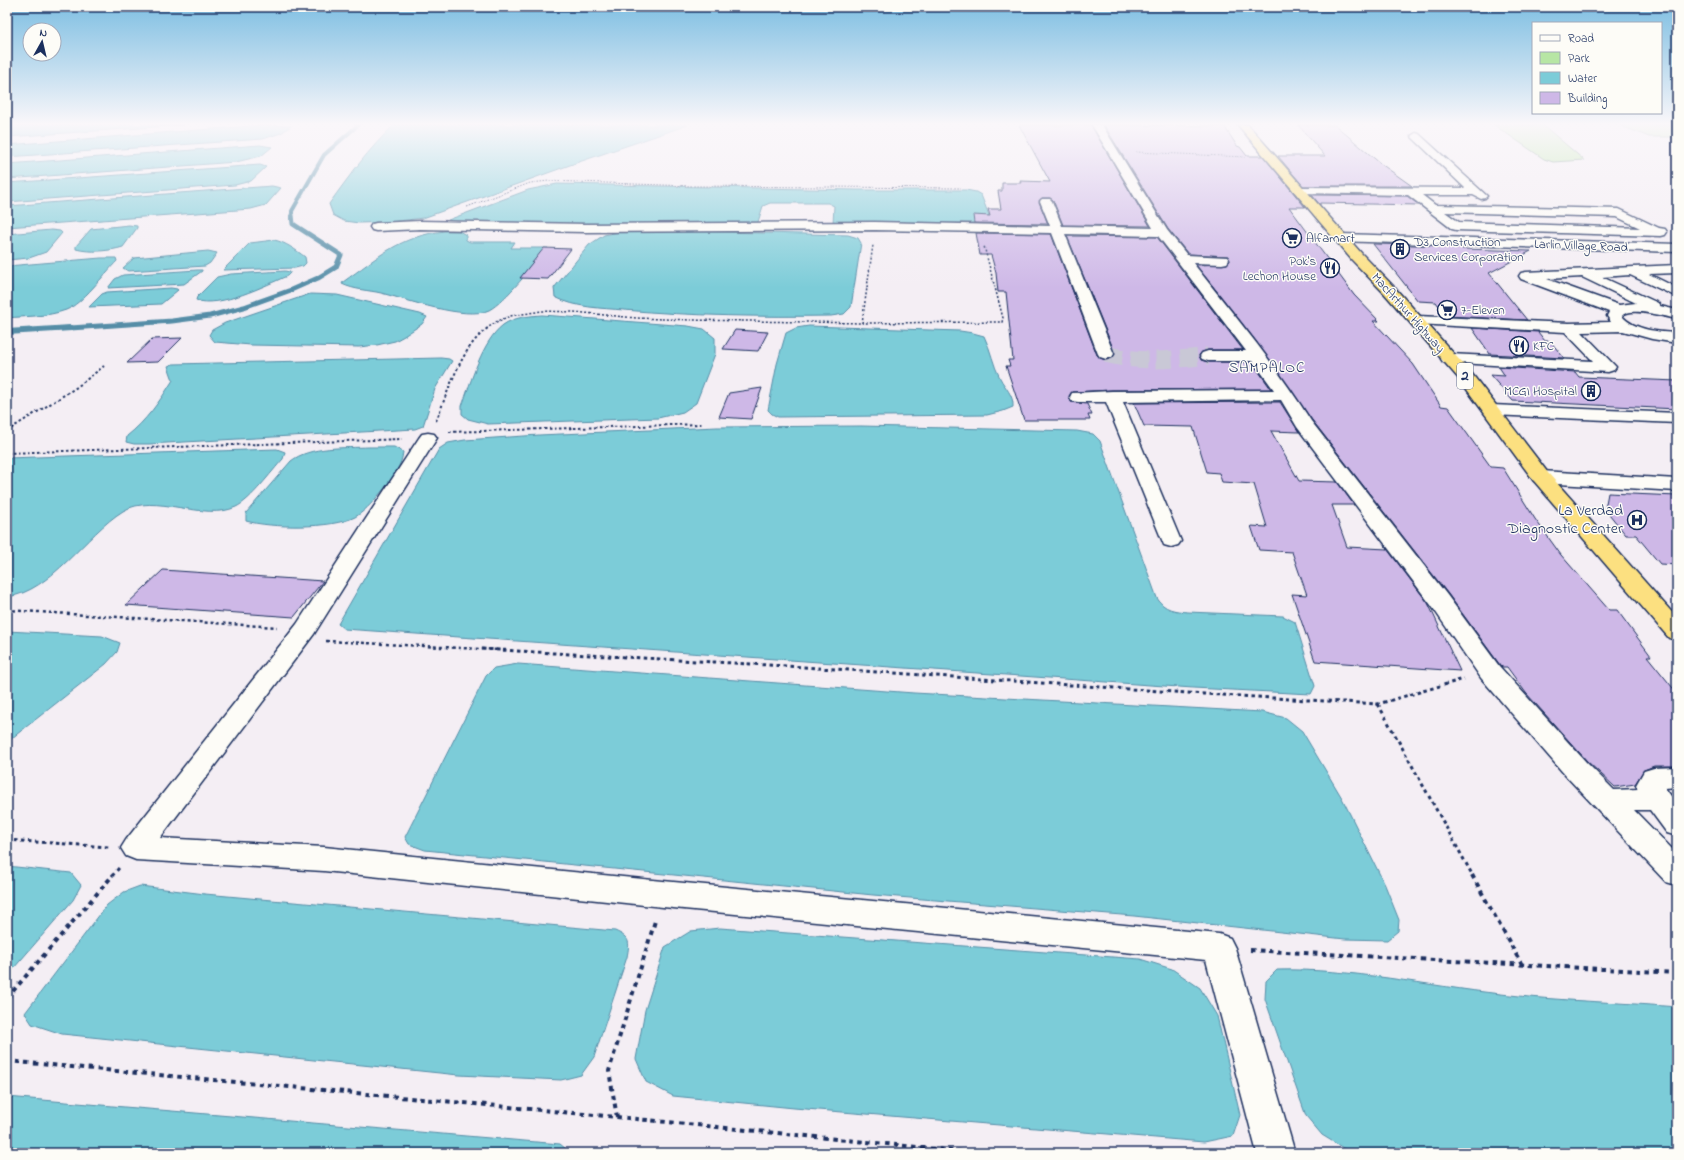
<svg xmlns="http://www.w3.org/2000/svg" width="1684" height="1160" font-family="'Indie Flower',sans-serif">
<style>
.green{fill:#b7e6a4;stroke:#698a81}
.water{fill:#7cccd8;stroke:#558da7}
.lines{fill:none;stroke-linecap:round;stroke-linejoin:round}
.stream-far2{stroke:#558da7;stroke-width:4}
.stream-far1{stroke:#558da7;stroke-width:5}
.stream{stroke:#558da7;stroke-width:6}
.building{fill:#ceb8e7;stroke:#1b2f5e}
.minor-tunnel{stroke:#c9c8d6;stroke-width:17;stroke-dasharray:17 8;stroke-linecap:butt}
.minor-casing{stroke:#1b2f5e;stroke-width:3}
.highway-casing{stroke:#1b2f5e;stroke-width:3}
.path-far5{stroke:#1b2f5e;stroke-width:1;stroke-dasharray:1.5 1.5;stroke-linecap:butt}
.path-far4{stroke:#1b2f5e;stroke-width:1.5;stroke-dasharray:2 2;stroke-linecap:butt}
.path-far3{stroke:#1b2f5e;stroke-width:2;stroke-dasharray:2.5 2.5;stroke-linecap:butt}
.path-far2{stroke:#1b2f5e;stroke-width:2.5;stroke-dasharray:3 3;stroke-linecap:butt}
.path-far1{stroke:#1b2f5e;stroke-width:3;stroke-dasharray:3.5 3.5;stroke-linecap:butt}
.path{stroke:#1b2f5e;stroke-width:4;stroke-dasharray:4.5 4.5;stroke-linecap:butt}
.minor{fill:#fdfcf7;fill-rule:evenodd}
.highway{fill:#fce080;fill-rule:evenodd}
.labels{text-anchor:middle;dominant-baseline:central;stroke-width:3;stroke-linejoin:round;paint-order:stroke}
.far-poi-label{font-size:13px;fill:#1b2f5e;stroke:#fdfcf7;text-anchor:start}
.far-street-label{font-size:13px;fill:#1b2f5e;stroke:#fdfcf7}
.far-quarter-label{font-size:15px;letter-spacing:1px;fill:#1b2f5e;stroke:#fdfcf7}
.shield{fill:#fdfcf7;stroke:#5f6c8c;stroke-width:1}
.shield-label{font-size:15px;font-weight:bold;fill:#1b2f5e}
.poi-label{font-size:16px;fill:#1b2f5e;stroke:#fdfcf7;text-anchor:end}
</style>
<rect width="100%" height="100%" fill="#f4eef4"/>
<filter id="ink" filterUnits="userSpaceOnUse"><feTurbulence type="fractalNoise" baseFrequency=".025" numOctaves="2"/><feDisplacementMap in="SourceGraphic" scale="8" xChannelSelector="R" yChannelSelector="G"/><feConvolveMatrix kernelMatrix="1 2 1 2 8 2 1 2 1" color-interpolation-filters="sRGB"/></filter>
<g filter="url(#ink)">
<g class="green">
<path d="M1494,125H1543L1584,160L1553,162L1544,159Z"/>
<path d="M1619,125H1677V137H1649Z"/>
</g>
<g class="water">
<path d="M7,125H184L7,137Z"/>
<path d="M263,125L291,126L281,133L263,139L7,157V145Z"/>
<path d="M394,125H688L570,165L423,218L390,222L359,223L344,221L333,215L329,204C350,175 368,150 394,125Z"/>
<path d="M260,145L272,147L261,156L236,162L7,179V164Z"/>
<path d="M260,165L266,167L251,181L235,185L7,202V183Z"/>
<path d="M557,184L857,190H966L976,192L981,195L992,223H833L834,206L828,203H770L763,206L757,225L449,222L448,220L528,190Z"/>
<path d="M272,186L281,188L266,205L251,209L7,227V206Z"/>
<path d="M129,225L137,226V228L123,247C110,251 90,253 76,249V246L91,229Z"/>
<path d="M51,230L60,231L62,233L46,252L29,258L7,260V234Z"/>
<path d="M630,230L848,235L858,238L861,243L851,307L844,314L831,316C762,317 692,316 624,310C601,308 576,308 555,297L554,288L589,245L604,235Z"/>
<path d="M445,231H459L466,235V240L470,242H515L511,248H548C535,263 505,302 489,310C466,321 405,299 381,293C368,290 354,290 342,284L343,282C378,257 400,236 445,231Z"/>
<path d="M274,240C285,242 296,250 305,257L306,263L303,266L295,268L223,270L250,243Z"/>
<path d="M208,251L217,253L210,263L205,266L128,271L123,268L134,258Z"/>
<path d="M101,258H116L117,261C104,274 82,304 66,310C47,317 26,316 7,318V266Z"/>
<path d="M197,270H202V271L184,284L108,288L115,279L123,275Z"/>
<path d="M285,271L290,272V273L287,276C266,285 219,309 196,300L197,297L217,277L231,274Z"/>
<path d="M171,288L177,289L178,290L161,304L89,307L102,294L107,292Z"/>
<path d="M310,294L337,295L420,314L427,317L422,324L404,336L395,341L377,345L359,347L251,345L215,342L209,335L212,330L225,323Z"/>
<path d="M542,315L688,326L704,329L715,338V354L696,403L683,412L658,418L488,424L468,419L462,414V406C471,382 482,341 503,325C514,317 529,316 542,315Z"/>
<path d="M809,326L960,331L973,333L984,336C991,350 993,365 1000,378C1005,388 1014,395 1013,407L1003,411L987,415L778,417L772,414L768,410L777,364L786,333L796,328Z"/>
<path d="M441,358L449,359L452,361L435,389L423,426L415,429L149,444H134L126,442L127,436C146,421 160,401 173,380L168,366L173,364Z"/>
<path d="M861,426L1077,431L1093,434L1100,441L1157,598C1164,610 1175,611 1188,612L1283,616L1295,622L1315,686L1311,694L1193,688L344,629L338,624L439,449L448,443L465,440L539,435L717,427Z"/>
<path d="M369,447H394L403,452C402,465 392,479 384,489C375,499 367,510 355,517C331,529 271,528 246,521V513L291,461C310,446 345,448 369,447Z"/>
<path d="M277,449L285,452L283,459C271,472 251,500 236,507C204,522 154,492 123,511C86,534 51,592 7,597V458Z"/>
<path d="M7,631L102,636L120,643L117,652L106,664L7,742Z"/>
<path d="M518,664L914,693L1262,712L1286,718L1302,731L1342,798L1385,885L1399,920L1398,931L1387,940L1345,939L1134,916L873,895L425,850L409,844L405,837L486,676L494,668Z"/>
<path d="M7,866L71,873L81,885L73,900L7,976Z"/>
<path d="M140,886L205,894L615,931C630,938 630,941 627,957L594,1057L581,1075L561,1080L459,1075L62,1034L32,1024L25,1013L107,905L124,892Z"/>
<path d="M720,928L1140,959L1172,969L1200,988L1217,1016L1240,1115L1233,1136L1204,1142L794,1108L673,1096L646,1082L636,1059L645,1010L665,947L691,931Z"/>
<path d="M1277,970C1352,968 1427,986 1501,994C1559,1001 1618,1002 1677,1007V1153H1360L1348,1151L1322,1135L1306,1116L1265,999L1266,981Z"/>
<path d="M7,1097L560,1144L571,1153H7Z"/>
</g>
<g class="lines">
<path class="stream-far2" d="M292,216V211L324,155L358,125"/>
<path class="stream-far1" d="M56,329L172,321L210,316L244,307L291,290L318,278L336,267L341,255L293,224L292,215"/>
<path class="stream" d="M7,332L71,328"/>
</g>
<g class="building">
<path d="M1019,125H1091L1150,226L1063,225L1053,200L1050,198H1042L1039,202L1048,224L974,223L973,215L990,216L988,209H1001L998,191H1002V183H1021L1020,181L1050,182Z"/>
<path d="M1104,125L1224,126L1237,146L1240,147L1247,156H1263L1305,207H1289L1354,295L1379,321H1373L1413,364L1441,406L1448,407L1491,467L1503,468L1535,519L1561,555L1609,610H1617L1651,656H1647L1677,693V766H1654L1644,770L1635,784L1615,787L1587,761L1526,693L1507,667H1502L1500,665L1448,594L1312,420L1255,340L1196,265L1227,264L1230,261L1228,256L1188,254L1168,229Z"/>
<path d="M1298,125H1335L1381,164L1412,186H1303L1278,156H1325Z"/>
<path d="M1312,195L1407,196L1419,205L1320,203V205Z"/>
<path d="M976,233L1051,234L1097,355L1100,358L1106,360L1112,358L1115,353L1067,236L1157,237L1243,350H1208L1202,352L1199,355L1201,360L1208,362H1252L1271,389L1112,390L1072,392L1069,396L1071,402L1087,404L1092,415H1088L1090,420H1024L1006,366H1010L1008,360H1013L1006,292H998L996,273L991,255H980Z"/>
<path d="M1373,244L1449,246L1461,247L1462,249L1531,251L1489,273L1527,320L1446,316L1436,302L1418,301Z"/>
<path d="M544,248L571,249L548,279L520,278Z"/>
<path d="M1472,328L1538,332L1545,341H1550L1564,358L1490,354Z"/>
<path d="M735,330L768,332L758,351L723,349Z"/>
<path d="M182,338L158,362L127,363L152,339Z"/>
<path d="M1499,367L1575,372L1579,377L1677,381V409L1513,401L1490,375L1505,376Z"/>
<path d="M762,388L751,419L719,417L729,393Z"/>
<path d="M1280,402L1299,432L1271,431L1299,481L1337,482L1354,505H1332L1347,547L1387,549L1428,603L1460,671L1315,661L1292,594L1307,595L1292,552L1259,550L1251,526L1267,527L1254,484L1222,482L1219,473L1207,472L1193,427L1144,426L1134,403Z"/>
<path d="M1608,493L1677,496V565L1660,564L1636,535H1626L1605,509Z"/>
<path d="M163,570L323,581L294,617L126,605Z"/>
</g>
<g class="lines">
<path class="minor-tunnel" d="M1106,354C1138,363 1175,360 1208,356"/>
<defs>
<g id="minor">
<path d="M1092,125H1102L1167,230L1187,255L1227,257L1229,260L1227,263L1222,264L1193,263C1234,315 1276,365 1311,421L1447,595L1499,666L1586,762L1614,790L1638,789L1636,785L1644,771L1654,768L1677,767V787L1665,788L1677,804V836L1667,833L1650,810H1634L1677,854V885L1666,882L1566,776L1481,678L1431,605L1297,427L1281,400L1123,402L1181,541L1178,545L1171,547L1164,545L1106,402H1078L1072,401L1070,397L1072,393L1112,391L1274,390L1253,361H1208L1202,359L1200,356L1202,353L1208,351H1246L1158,236L1065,234L1114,354L1112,357L1106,359L1100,357L1098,354L1052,233L875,230L586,232L420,229L376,231L372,230L370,227L372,224L376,223L420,221L586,224L875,222L1050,226L1040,201L1042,199H1050L1052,201L1062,226L1153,228Z"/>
<path d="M1416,133L1419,134L1487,196L1485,198L1481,199L1473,195H1422L1435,205L1619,209L1659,228L1665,229L1667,232L1665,235L1661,236L1456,230L1452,229L1408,195L1299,193L1295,192L1293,190L1295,188L1299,187L1465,188L1413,138L1411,136ZM1445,212L1617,217L1640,228L1459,222Z"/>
<path d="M1341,234L1677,244V252L1337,241L1335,238L1337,235Z"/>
<path d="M1677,265V273L1649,274L1677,288V297L1630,275L1602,277L1658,303L1660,306L1677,310V319C1666,317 1630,306 1622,316C1634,330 1659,332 1677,333V343L1652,339L1623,331L1582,332L1616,367L1614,370L1608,372L1443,362L1441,359L1443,356L1449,354L1593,361L1565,332L1417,324L1412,323L1410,320L1412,317L1417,316L1569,323L1611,322L1607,316L1609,312L1521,279L1519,276L1521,273L1526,272ZM1582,277L1636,303L1619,305L1547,279Z"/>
<path d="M1492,405L1677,413V423L1492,415L1486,414L1483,410L1486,406Z"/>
<path d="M428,433L434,434L437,438L314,634L160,838L324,847L663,881L1219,934L1230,938L1235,948L1295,1153H1257L1206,960L663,907L324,871L136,860L126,856L121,848L126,840L297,624L419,438L422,434Z"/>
<path d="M1541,471L1677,479V491L1541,483L1534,481L1531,477L1534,473Z"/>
</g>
<path id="highway" d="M1238,125H1248L1362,254L1394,287L1472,374L1548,473L1677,618V640L1669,638L1534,481L1460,380L1384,293L1352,260Z"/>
</defs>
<use href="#minor" class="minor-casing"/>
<use href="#highway" class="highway-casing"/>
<g class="path-far5">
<path d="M1136,152L1245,157"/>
<path d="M467,207L530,183L549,181L692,186L961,188"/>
</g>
<g class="path-far4">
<path d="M862,323L873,245"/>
<path d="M486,329L496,322L510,316L542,311L574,312L636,318L690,320L863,323L1002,322L1003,318L984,246"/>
</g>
<g class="path-far3">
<path d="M436,421C448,392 461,347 488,328"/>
<path d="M7,431L77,387L104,366"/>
<path d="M449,432L702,424"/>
<path d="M7,453L402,439"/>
</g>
<g class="path-far2">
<path d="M7,610L277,627"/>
<path d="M326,641L500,650"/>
</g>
<g class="path-far1">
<path d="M482,649L804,667L1204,694L1378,704L1464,679"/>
<path d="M1378,704L1473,876"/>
<path d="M7,840L110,847"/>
<path d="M112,876L119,868"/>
</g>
<g class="path">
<path d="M1472,875L1522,965"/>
<path d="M1250,950L1677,973"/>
<path d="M7,998L113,875"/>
<path d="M7,1061L617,1117L976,1153"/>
<path d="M617,1117L609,1071L655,921"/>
</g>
<use href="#minor" class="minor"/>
<use href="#highway" class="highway"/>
</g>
</g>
<linearGradient id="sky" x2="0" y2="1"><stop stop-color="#7dbee2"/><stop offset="0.43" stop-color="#faf7fa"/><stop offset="1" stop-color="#faf7fa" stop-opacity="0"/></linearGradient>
<rect width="1684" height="288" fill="url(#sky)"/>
<defs>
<symbol id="supermarket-ring" viewBox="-11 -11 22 22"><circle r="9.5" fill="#fdfcf7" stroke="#1b2f5e" stroke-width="1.5"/><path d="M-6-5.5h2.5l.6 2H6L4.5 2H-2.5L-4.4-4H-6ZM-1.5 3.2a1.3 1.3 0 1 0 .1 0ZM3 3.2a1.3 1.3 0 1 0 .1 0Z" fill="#1b2f5e"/></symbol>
<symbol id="building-ring" viewBox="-11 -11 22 22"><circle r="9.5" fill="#fdfcf7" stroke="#1b2f5e" stroke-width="1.5"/><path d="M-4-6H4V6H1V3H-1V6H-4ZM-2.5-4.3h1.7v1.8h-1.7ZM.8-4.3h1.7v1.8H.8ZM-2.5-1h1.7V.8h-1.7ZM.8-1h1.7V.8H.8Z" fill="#1b2f5e"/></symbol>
<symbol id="restaurant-ring" viewBox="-11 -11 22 22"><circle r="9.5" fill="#fdfcf7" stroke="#1b2f5e" stroke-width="1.5"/><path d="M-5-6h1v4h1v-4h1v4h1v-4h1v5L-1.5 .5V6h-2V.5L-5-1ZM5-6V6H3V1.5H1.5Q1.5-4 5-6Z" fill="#1b2f5e"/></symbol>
<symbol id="hospital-ring" viewBox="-11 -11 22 22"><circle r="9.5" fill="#fdfcf7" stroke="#1b2f5e" stroke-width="1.5"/><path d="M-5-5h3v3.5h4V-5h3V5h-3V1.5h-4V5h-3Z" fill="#1b2f5e"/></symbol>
</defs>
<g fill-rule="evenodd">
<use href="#supermarket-ring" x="1281" y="227" width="22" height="22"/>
<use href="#building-ring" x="1389" y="238" width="22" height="22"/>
<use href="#restaurant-ring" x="1319" y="257" width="22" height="22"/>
<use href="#supermarket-ring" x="1436" y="299" width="22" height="22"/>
<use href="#restaurant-ring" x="1508" y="335" width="22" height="22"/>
<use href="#building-ring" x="1580" y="380" width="22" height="22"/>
<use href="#hospital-ring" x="1626" y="509" width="22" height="22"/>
</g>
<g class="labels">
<g class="far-poi-label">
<text x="1306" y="238">Alfamart</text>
<text x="1414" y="242">D3 Construction<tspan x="1414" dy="15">Services Corporation</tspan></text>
<text x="1316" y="261" text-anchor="end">Pok's<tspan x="1316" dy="15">Lechon House</tspan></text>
<text x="1461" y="310">7-Eleven</text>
<text x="1533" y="346">KFC</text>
<text x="1577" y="391" text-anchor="end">MCGI Hospital</text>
</g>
<g class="far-street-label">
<text transform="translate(1581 246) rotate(2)">Larlin Village Road</text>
<text transform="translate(1408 313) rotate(48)">MacArthur Highway</text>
</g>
<g class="far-quarter-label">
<text x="1267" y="368">SAMPALOC</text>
</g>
<rect class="shield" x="1457" y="363" width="16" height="26" rx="3"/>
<g class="shield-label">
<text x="1465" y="376">2</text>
</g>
<g class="poi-label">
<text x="1623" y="511">La Verdad<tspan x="1623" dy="18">Diagnostic Center</tspan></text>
</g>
</g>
<rect width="1684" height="1160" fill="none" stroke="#fdfcf7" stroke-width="24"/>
<rect x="12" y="12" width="1660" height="1136" fill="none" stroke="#1b2f5e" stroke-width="1.5" filter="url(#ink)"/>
<rect x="1532" y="22" width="130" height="92" fill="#fdfcf7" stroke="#a3aaba"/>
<rect x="1540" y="35" width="20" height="6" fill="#fdfcf7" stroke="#a3aaba"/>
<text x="1568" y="42" font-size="12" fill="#1b2f5e">Road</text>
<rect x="1540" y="52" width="20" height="12" fill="#b7e6a4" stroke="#a3aaba"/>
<text x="1568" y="62" font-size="12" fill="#1b2f5e">Park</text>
<rect x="1540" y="72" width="20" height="12" fill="#7cccd8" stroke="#a3aaba"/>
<text x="1568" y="82" font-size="12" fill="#1b2f5e">Water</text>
<rect x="1540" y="92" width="20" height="12" fill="#ceb8e7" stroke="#a3aaba"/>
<text x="1568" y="102" font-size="12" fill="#1b2f5e">Building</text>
<g transform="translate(42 42) rotate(8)"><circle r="19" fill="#fdfcf7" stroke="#a3aaba"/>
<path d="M0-3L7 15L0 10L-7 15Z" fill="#1b2f5e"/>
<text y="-6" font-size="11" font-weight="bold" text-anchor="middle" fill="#1b2f5e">N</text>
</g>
</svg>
